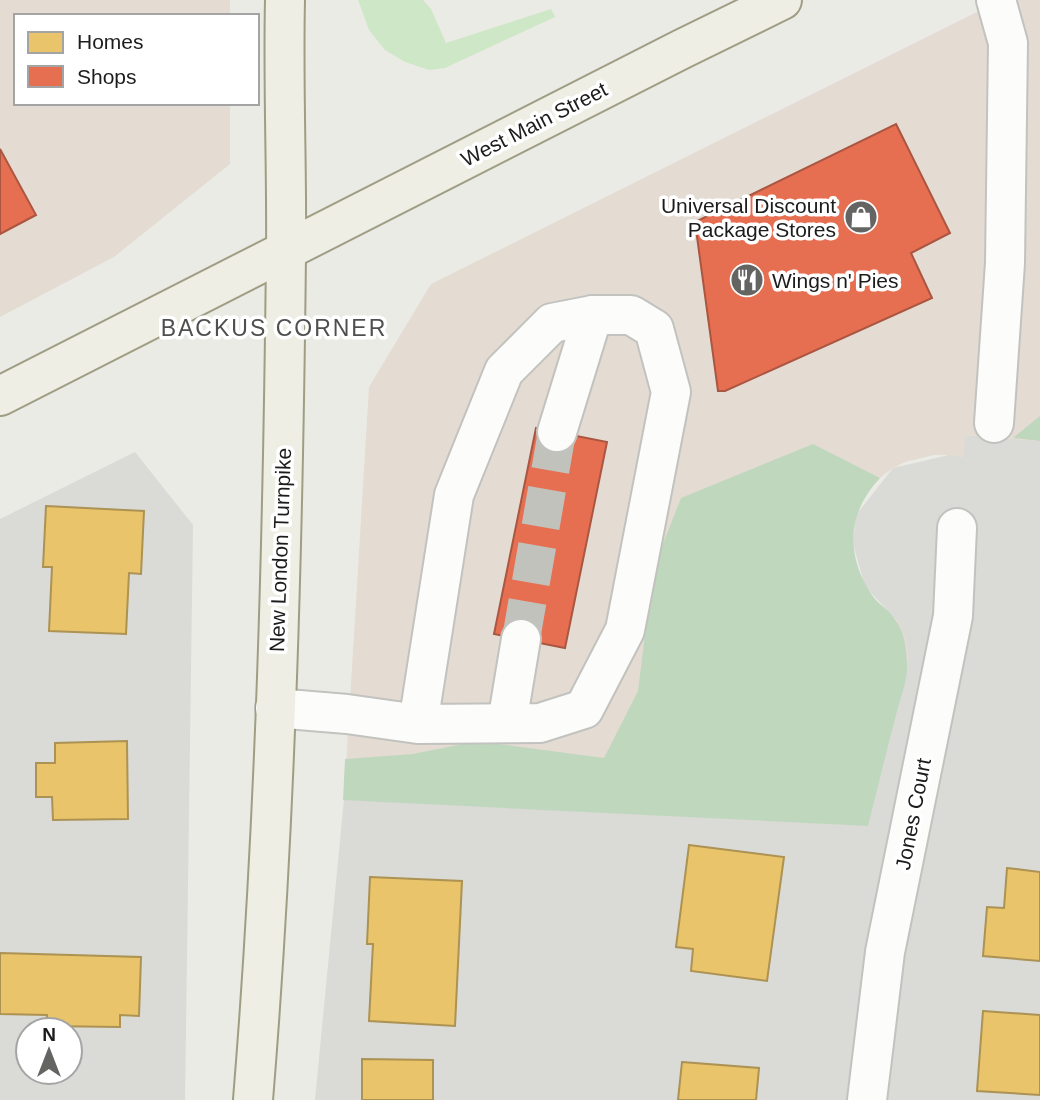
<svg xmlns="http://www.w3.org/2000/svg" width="1040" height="1100" font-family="Arial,sans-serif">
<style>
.residential{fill:#dadad6;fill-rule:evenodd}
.commercial{fill:#e4dbd3}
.grass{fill:#cee7c6}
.forest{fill:#bfd8bd}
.homes{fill:#e9c46a;stroke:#ac9253;stroke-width:2}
.shops{fill:#e76f51;stroke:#aa5641;stroke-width:2}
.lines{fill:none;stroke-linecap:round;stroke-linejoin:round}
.minor-tunnel{stroke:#c2c2bd;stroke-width:38;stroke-dasharray:38 19;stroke-linecap:butt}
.minor-casing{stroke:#c2c2bf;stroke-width:42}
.major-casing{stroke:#9f9e84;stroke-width:42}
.minor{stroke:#fcfcfb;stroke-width:38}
.major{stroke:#eeeee4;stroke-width:38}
.labels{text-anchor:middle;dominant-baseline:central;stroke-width:7;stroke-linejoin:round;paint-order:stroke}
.street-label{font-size:21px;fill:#1c1c1c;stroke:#fff}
.poi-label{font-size:21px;fill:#1c1c1c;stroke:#fff;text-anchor:end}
.neighbourhood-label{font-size:23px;letter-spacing:2px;fill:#4f4f4f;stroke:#fff}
</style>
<rect width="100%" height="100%" fill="#ebebe5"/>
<g class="residential">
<path d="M965,435L1040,441V1100H315L344,799L898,622L865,586L853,544L856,515L893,468L949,455Z"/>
<path d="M135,452L193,525L185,1100H0V519ZM28,1030H70V1072H28Z"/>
</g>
<g class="commercial">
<path d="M0,0H230V16H16V103H230V164L114,257L0,317Z"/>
<path d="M1001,0H1040V441L965,435L964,458L949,455H934L905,462L893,468L880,478L871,488L862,501L853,529L854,559L865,586L873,598L898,622L906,639L909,659L868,826L344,799L369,387L431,284Z"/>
</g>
<path class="grass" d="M358,0H423L431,9L446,43L551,9L555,17L445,68L429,70L405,62L385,50L369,30Z"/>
<g class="forest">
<path d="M1040,416V441L1013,438Z"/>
<path d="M813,444L880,478C847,513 845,555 872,595C877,603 885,607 891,614C904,630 906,643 907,663C908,679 901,696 897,711C887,749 878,787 868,826L343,800L345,759L413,754L477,741L604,758L638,691L653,569L681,498Z"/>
</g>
<g class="homes">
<path d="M46,506L144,511L141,574L129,573L126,634L49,631L52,567H43Z"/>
<path d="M127,741L128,819L53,820L52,797H36V763H55V743Z"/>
<path d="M689,845L784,857L767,981L691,971L693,949L676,947Z"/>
<path d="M1007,868L1040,872V961L983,956L987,907L1004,908Z"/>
<path d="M370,877L462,881L455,1026L369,1021L373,944H367Z"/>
<path d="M0,953L141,957L139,1016L120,1015V1027L46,1026L47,1015L0,1014Z"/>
<path d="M983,1011L1040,1015V1095L977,1091Z"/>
<path d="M362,1059L433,1060V1100H362Z"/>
<path d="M682,1062L759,1068L756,1100H678Z"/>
</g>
<g class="shops">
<path d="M896,124L950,233L911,253L932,298L725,391H718L695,222Z"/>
<path d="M0,149L36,215L0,234Z"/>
<path d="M536,428L607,442L565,648L494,634Z"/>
</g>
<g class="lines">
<path class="minor-tunnel" d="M521,639L557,432"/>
<defs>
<g id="minor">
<path d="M994,423L1005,263L1008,43L996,0"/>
<path d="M557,432L593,315"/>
<path d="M275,708L347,714L418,724L540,723L584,709L625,630L671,392L654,329L631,315H593L552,323L504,371L454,495L418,724"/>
<path d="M507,723L521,639"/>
<path d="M867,1100L885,952L953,616L957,528"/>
</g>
<g id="major">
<path d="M0,396L682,49L782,0"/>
<path d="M253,1100C276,819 283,536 286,254C287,170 283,85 285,0"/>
</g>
</defs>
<use href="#minor" class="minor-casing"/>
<use href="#major" class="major-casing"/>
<use href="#minor" class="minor"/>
<use href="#major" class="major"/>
</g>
<defs>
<symbol id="shop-disc" viewBox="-11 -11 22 22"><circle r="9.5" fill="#646462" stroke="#fff"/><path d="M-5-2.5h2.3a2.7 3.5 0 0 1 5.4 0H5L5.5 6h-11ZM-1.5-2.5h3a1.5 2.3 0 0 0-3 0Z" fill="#fff"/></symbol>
<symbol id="restaurant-disc" viewBox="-11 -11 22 22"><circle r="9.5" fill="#646462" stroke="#fff"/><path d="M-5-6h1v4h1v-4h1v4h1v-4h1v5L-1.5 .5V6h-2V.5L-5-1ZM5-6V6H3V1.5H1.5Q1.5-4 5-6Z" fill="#fff"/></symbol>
</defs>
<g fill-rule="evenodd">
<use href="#shop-disc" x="842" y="198" width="38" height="38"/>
<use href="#restaurant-disc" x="728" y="261" width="38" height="38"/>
</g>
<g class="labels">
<g class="street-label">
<text transform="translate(534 124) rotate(-27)">West Main Street</text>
<text transform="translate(280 550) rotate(-88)">New London Turnpike</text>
<text transform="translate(913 814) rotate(-79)">Jones Court</text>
</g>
<g class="poi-label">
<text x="836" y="205">Universal Discount<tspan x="836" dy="24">Package Stores</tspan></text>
<text x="772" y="280" text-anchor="start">Wings n' Pies</text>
</g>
<g class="neighbourhood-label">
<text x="274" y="328">BACKUS CORNER</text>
</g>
</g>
<rect x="14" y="14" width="245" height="91" fill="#ffffff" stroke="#a4a4a4" stroke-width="2"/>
<rect x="28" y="32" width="35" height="21" fill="#e9c46a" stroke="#a4a4a4" stroke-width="2"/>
<text x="77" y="49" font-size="21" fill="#1c1c1c">Homes</text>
<rect x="28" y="66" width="35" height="21" fill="#e76f51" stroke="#a4a4a4" stroke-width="2"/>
<text x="77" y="84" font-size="21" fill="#1c1c1c">Shops</text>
<g transform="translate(49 1051)"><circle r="33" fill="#ffffff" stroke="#a4a4a4" stroke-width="2"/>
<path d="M0-5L12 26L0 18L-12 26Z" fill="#646462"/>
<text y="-10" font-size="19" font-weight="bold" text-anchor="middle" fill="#1c1c1c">N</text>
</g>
</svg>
